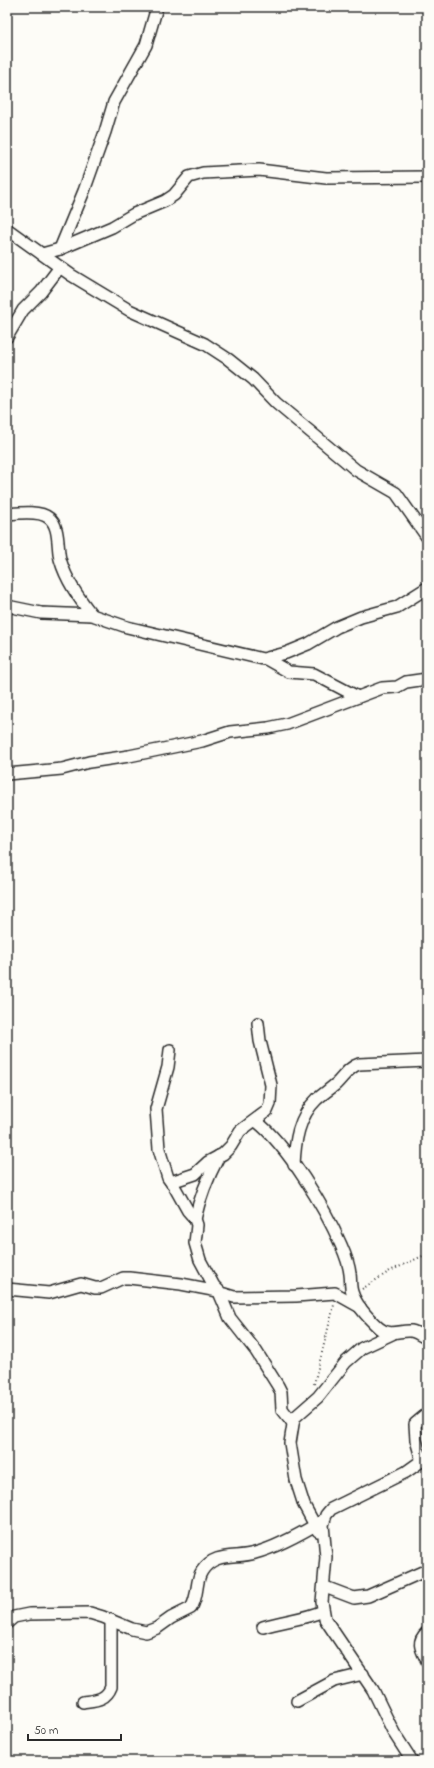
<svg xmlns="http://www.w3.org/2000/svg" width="434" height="1768" font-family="'Indie Flower',sans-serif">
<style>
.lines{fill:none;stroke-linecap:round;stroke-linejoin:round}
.minor-casing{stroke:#2b2b2b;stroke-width:14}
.path{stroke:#2b2b2b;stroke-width:2;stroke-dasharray:1 3;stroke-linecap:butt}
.minor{stroke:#fdfcf7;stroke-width:11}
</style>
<rect width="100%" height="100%" fill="#fdfcf7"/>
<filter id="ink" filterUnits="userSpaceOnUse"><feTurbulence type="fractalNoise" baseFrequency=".025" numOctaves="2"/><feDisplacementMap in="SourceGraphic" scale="8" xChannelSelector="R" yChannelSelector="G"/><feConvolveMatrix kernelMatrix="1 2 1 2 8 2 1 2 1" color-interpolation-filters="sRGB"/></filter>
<g filter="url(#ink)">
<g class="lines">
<defs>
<g id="minor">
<path d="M7,229L71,275L129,310L205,344L228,359L253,379L276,403L356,470L396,493L427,537"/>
<path d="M60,249L84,191L105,132L114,102L146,45L157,7"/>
<path d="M42,254L60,249L112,227L134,214L165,201L174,195L189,177L203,173L259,170L326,178L427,177"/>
<path d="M7,337L23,310L41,292L60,267"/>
<path d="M7,514C18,513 40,510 49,518C60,526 57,547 60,559C66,580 78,597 92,615"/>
<path d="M7,606L41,613L92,615L127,627L263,659L286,653L308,644L337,627L361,617L397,607L427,588"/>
<path d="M266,659L289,672L314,674L358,697"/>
<path d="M7,774L62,769L89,762L129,756L202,741L230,732L268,728L287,724L382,688L397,687L406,682L427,679"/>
<path d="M170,1050L168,1067L156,1109L159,1149L168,1178L174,1186L188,1211L195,1219L197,1225L195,1243L200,1260L214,1286L221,1293L234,1297L296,1296L335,1293L360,1307"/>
<path d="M256,1121C287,1145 325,1208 341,1245C345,1254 349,1264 350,1274C351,1280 350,1286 352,1292C356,1305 368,1318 379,1328C390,1337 399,1330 411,1331C417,1332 422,1336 427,1339"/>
<path d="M294,1165C295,1142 298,1117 317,1099C323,1094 330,1089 336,1084C344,1076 349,1067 359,1064L427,1061"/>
<path d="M171,1182L195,1174L208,1162L223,1154L231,1146L240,1131L267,1111L270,1104L271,1085L260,1041L258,1023"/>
<path d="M195,1219C200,1196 208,1177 219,1156"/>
<path d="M7,1289L49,1293L81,1284L95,1288H101L123,1278H129L181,1284L218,1291"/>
<path d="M219,1292L230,1318L256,1351L278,1386L281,1392L282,1409L293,1423"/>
<path d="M422,1461L416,1440L415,1424L427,1414"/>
<path d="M318,1531L304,1505L296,1480L290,1443L294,1418L318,1397L346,1362L362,1348L392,1334"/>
<path d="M325,1587L354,1598L368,1596L427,1570"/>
<path d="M7,1623L14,1617L29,1614L90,1613L103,1617L132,1629L146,1632L157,1628L171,1618L191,1608C199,1596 195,1581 202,1571C215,1551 236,1559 255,1553C277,1547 304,1532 324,1520"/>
<path d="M263,1627C284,1620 302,1620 323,1611"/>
<path d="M427,1632C416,1642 421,1649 427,1661"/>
<path d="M297,1701L334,1681L363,1674"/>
<path d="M83,1702C96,1700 106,1700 111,1687V1620"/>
<path d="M412,1761L394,1733L373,1690L325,1619L322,1602L326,1557L323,1525L326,1515L331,1509L406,1472L427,1457"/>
</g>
</defs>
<use href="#minor" class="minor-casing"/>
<g class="path">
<path d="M362,1289L390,1271L427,1254"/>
<path d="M314,1384L334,1305"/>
</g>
<use href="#minor" class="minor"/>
</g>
</g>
<rect width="434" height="1768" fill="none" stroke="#fdfcf7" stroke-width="24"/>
<rect x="12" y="12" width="410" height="1744" fill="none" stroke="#2b2b2b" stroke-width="1.5" filter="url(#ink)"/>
<path d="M28 1734v6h93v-6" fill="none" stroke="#2b2b2b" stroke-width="2"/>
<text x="34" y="1734" font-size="12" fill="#2b2b2b" stroke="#fdfcf7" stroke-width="3" paint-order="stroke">50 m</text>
</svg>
